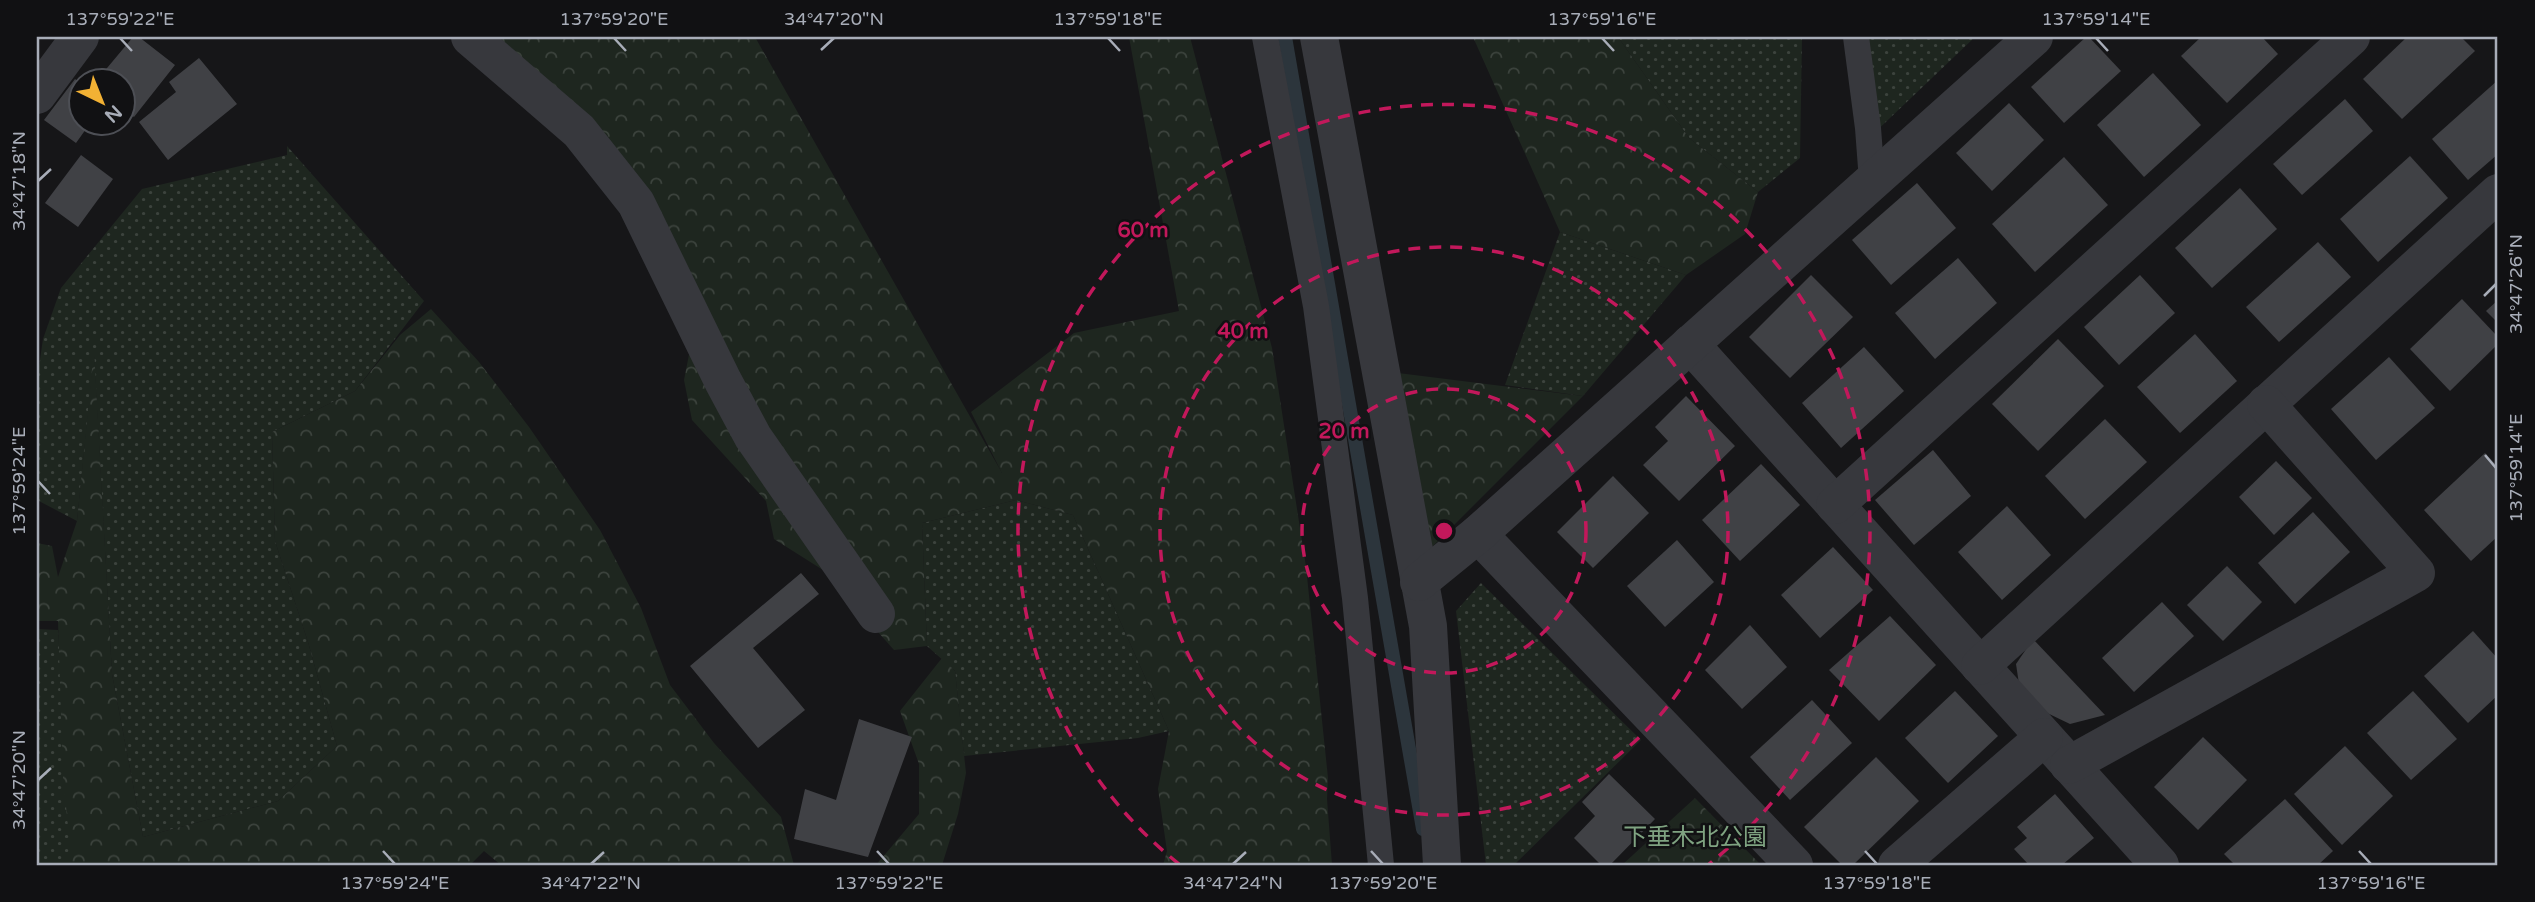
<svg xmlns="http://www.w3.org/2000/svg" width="2535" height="902" font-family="'Varela Round','Noto Sans JP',sans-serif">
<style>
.grass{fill:url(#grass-dots)}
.forest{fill:url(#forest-crowns)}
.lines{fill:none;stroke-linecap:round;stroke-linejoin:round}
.stream{stroke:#2c353c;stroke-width:14}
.building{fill:#404145}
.lane{stroke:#37383d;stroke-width:26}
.street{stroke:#37383d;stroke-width:38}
.ticks{fill:none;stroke:#a8adb8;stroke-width:2.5}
.ring{fill:none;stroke:#c2185b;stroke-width:3.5;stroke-dasharray:12 9}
.labels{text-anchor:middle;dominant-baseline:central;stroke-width:5;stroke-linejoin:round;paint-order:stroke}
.park-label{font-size:24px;fill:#7fa381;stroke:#111113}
.centre{fill:#c2185b;stroke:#111113;stroke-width:3.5}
.ring-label{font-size:21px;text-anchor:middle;font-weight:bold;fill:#c2185b;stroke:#111113;stroke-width:5;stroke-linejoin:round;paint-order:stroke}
.neatline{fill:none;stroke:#a8adb8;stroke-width:2.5}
.ticks-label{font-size:18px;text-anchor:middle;fill:#a8adb8}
</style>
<defs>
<pattern id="grass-dots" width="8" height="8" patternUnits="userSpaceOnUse" patternTransform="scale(1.75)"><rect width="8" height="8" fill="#1e261f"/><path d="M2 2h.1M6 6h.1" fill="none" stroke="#3c433d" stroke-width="1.8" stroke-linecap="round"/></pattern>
<pattern id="forest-crowns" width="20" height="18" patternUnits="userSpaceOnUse" patternTransform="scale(1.75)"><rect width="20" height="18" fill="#1e261f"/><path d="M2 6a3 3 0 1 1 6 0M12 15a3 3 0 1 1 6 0" fill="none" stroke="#3c433d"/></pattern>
</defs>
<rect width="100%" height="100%" fill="#161618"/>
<g class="grass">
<path d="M1618,37H1802L1800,158L1758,192L1689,138Z"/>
<path d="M1856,37H1975L1869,138Z"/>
<path d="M287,146L424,301L355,391L272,432L275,541L308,642L337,746L278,801L143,837L112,674L94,356L77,521L37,500V380L43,339L61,288L142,189L287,155Z"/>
<path d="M1560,232L1686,275L1583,396L1505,385Z"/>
<path d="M1016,500L1073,515L1169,731L1138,738L964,756L955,671L927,646L922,523Z"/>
<path d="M1481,583L1641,740L1514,865H1486L1456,611Z"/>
<path d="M37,629L58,630L74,865H37Z"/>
</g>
<g class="forest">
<path d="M475,37H755L1002,473L971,412L1074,333L1179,311L1129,37H1190L1272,348L1306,567L1328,778L1327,799L1332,865H1163L1167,851L1158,789L1169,731L1073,515L1016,500L922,523L927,646L894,650L823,570L774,539L766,501L692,420L684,380L697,314L676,247Z"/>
<path d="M1473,37H1618L1689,138L1758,192L1745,234L1686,275L1560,232Z"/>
<path d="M431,309L479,362L529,427L600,530L641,608L670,685L714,743L781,817L794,865H501L484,851L470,865H72L63,777L58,621H37V543L52,546L58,577L77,521L94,349L112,674L143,837L278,801L337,746L308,642L275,541L272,432L355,391L400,335Z"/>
<path d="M1398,373L1583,396L1432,547Z"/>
<path d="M942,658L955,671L966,773L958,814L942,865H876L919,814V764L900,711Z"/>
<path d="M1695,798L1761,865H1622Z"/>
</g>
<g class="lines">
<path class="stream" d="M1285,37L1423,829"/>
</g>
<g class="building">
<path d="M133,37H139L175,65L134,117L122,108V80H97Z"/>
<path d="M2086,37H2089L2121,71L2064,123L2031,87Z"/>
<path d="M2201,37H2262L2278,54L2227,103L2181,56Z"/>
<path d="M2407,37H2461L2475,51L2402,119L2363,79Z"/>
<path d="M199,58L237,104L168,160L139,122L176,92L169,82Z"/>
<path d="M2153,73L2201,125L2144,177L2097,125Z"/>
<path d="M75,79L80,83V122H91L76,143L44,120Z"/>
<path d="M2498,80V154L2468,180L2432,139Z"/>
<path d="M2345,99L2373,131L2302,195L2273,164Z"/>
<path d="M2009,103L2044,140L1992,191L1956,153Z"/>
<path d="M81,155L113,179L78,227L45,203Z"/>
<path d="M2410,156L2448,198L2378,262L2340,219Z"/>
<path d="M2064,157L2108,205L2035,272L1992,224Z"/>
<path d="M1917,183L1956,228L1891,285L1852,240Z"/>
<path d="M2240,188L2277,229L2212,288L2175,248Z"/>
<path d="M2318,242L2351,277L2279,342L2246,307Z"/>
<path d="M1958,258L1997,303L1935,359L1895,313Z"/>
<path d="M1811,275L1853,317L1790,378L1749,337Z"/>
<path d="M2140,275L2175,313L2119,365L2084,327Z"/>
<path d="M2462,299L2498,337V344L2450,391L2410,349Z"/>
<path d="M2498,300V323L2486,311Z"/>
<path d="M2195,334L2237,381L2180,433L2137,387Z"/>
<path d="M2058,339L2104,386L2038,451L1992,404Z"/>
<path d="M1864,347L1904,391L1841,448L1802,403Z"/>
<path d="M2389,357L2435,408L2376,460L2331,409Z"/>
<path d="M1686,396L1735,446L1679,501L1643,465L1668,441L1655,427Z"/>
<path d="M2105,419L2147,462L2085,519L2045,476Z"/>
<path d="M1933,450L1971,496L1914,545L1875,500Z"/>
<path d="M2485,453L2498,467V536L2471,561L2424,510Z"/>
<path d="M2276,461L2312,498L2274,535L2239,497Z"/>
<path d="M1761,464L1800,505L1740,561L1702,520Z"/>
<path d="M1613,476L1649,513L1593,568L1557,532Z"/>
<path d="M2007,506L2051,555L2002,600L1958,552Z"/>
<path d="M2313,512L2350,552L2295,604L2258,563Z"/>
<path d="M1677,540L1714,582L1665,627L1627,586Z"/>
<path d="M1833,547L1873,590L1820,638L1781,595Z"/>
<path d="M2227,566L2262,602L2223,641L2187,605Z"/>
<path d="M801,573L819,594L753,648L805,710L758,748L690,666Z"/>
<path d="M2162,602L2194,636L2134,692L2102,658Z"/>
<path d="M1890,616L1936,665L1879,721L1829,670Z"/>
<path d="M1750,625L1787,667L1742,709L1705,670Z"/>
<path d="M2473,631L2498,659V695L2468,723L2424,676Z"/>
<path d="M2033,639L2105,715L2070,724L2045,712L2019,684L2016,664Z"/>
<path d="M1955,691L1998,736L1948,783L1905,738Z"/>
<path d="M2413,691L2457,739L2411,780L2367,733Z"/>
<path d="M1812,700L1852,743L1790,800L1750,757Z"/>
<path d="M859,719L912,737L868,857L794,839L805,789L836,800Z"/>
<path d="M2203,737L2247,780L2198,830L2154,787Z"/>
<path d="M2345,746L2393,796L2342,845L2294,794Z"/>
<path d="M1876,757L1919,801L1853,865H1842L1804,827Z"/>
<path d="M1609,774L1655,819L1610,865H1601L1574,838L1595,816L1582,802Z"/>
<path d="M2055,794L2094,838L2062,865H2029L2014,849L2027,838L2017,827Z"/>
<path d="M2285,799L2333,851L2318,865H2235L2224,854Z"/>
</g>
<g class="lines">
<g class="lane">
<path d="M1265,37L1316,306L1355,598L1381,865"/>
<path d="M1856,37L1868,128L1872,181"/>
</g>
<g class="street">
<path d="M470,37L579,131L636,203L723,381L753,437L876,614"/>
<path d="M1319,37L1428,626L1442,865"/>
<path d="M37,95L80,37"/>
<path d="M1690,344L2160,865"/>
<path d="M1835,505L2351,37"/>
<path d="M1478,534L1794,865"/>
<path d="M1419,582L1478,534L2034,37"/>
<path d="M1980,666L2498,193"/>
<path d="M2069,765L2416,573L2266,404"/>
<path d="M1897,865L2044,737"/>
</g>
</g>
<path class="ticks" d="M120,38L132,51M614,38L626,51M1108,38L1120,51M1602,38L1614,51M2096,38L2108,51M821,50L834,38M38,181L51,169M2484,296L2496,284M2485,455L2496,468M38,481L50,494M38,780L51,768M383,851L395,864M877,851L889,864M1371,851L1383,864M1865,851L1877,864M2359,851L2371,864M591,864L604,852M1233,864L1246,852"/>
<g class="ring">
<circle cx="1444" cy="531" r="142"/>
<circle cx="1444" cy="531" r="284"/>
<path d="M1179 864A426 426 0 1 1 1709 864"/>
</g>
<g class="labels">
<g class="park-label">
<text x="1695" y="837">下垂木北公園</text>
</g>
</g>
<circle cx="1444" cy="531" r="10" class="centre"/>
<g class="ring-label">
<text x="1143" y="237">60 m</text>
<text x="1243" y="338">40 m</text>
<text x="1344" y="438">20 m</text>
</g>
<rect width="2535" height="902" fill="none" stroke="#111113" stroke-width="77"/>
<g transform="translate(102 102) rotate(137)"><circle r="33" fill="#111113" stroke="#4d4f55" stroke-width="2"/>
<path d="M0-5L12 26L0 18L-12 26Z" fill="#f2b134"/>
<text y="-10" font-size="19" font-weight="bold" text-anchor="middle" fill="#a8adb8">N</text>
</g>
<rect x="38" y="38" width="2458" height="826" class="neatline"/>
<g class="ticks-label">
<text x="120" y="25">137°59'22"E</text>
<text x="614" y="25">137°59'20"E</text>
<text x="834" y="25">34°47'20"N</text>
<text x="1108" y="25">137°59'18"E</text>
<text x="1602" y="25">137°59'16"E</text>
<text x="2096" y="25">137°59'14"E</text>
<text transform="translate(19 181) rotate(-90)" y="6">34°47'18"N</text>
<text transform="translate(2516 284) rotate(-90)" y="6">34°47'26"N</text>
<text transform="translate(2516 468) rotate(-90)" y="6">137°59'14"E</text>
<text transform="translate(19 481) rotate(-90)" y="6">137°59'24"E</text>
<text transform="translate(19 780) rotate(-90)" y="6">34°47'20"N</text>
<text x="395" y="889">137°59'24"E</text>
<text x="591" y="889">34°47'22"N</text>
<text x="889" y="889">137°59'22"E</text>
<text x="1233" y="889">34°47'24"N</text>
<text x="1383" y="889">137°59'20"E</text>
<text x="1877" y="889">137°59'18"E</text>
<text x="2371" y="889">137°59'16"E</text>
</g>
</svg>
